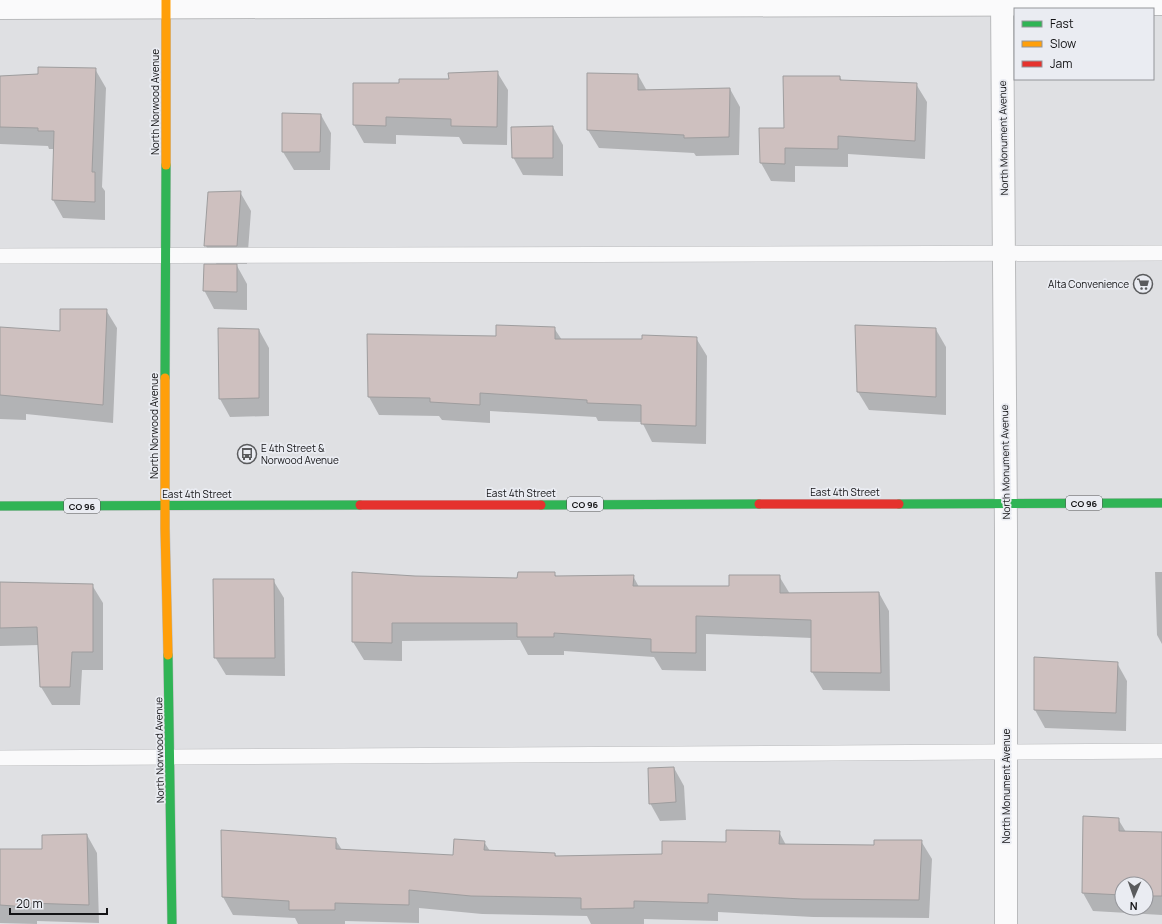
<svg xmlns="http://www.w3.org/2000/svg" width="1162" height="924" font-family="Manrope,sans-serif">
<style>
.shadow{fill:#0003;fill-rule:evenodd}
.building{fill:#cec0bf;stroke:#9e9d9e}
.lines{fill:none;stroke-linecap:round;stroke-linejoin:round}
.lane-casing{stroke:#babbbd;stroke-width:16}
.street-casing{stroke:#babbbd;stroke-width:24}
.fast-casing{stroke:#babbbd;stroke-width:10}
.slow-casing{stroke:#babbbd;stroke-width:10}
.jam-casing{stroke:#babbbd;stroke-width:10}
.lane{stroke:#fafafb;stroke-width:15}
.street{stroke:#fafafb;stroke-width:22}
.fast{stroke:#30b455;stroke-width:9}
.slow{stroke:#ff9f0a;stroke-width:9}
.jam{stroke:#e5322d;stroke-width:9}
.labels{text-anchor:middle;dominant-baseline:central;stroke-width:3.5;stroke-linejoin:round;paint-order:stroke}
.shield{fill:#eaecf2;stroke:#545457;stroke-width:1}
.shield-label{font-size:9px;font-weight:bold;fill:#131315}
.street-label{font-size:10px;fill:#131315;stroke:#eaecf2}
.poi-label{font-size:10px;fill:#131315;stroke:#eaecf2;text-anchor:end}
</style>
<rect width="100%" height="100%" fill="#dfe0e3"/>
<g class="shadow">
<path d="M95,69L106,88L102,187L105,191V220L63,218L53,200L55,149H49L48,146L0,144V77Z"/>
<path d="M497,72L508,90L507,145L463,144L459,137L396,135V144L364,143L354,125L400,84L450,80Z"/>
<path d="M638,75L647,91L730,89L740,107L739,155L696,156L694,153L599,148L588,130Z"/>
<path d="M840,77L842,81L916,84L927,102L925,159L848,154V167L795,166V182L771,181L761,163L785,129Z"/>
<path d="M321,115L331,133L330,170H294L283,152Z"/>
<path d="M553,127L563,145V176L523,175L513,157Z"/>
<path d="M240,192L251,211L247,264H236L247,284V310L214,309L204,290L217,265L206,246L209,193Z"/>
<path d="M106,310L117,328L113,423L26,414V420L0,419V328L61,332Z"/>
<path d="M554,328L562,340H643L696,338L707,356L706,444L652,442L642,422L598,421L596,417L490,411V423L442,420L439,416L379,415L369,397L368,335L497,337Z"/>
<path d="M935,328L946,347V415L869,410L858,392Z"/>
<path d="M259,330L269,348V416L230,417L220,399Z"/>
<path d="M1155,572H1162V644L1157,635Z"/>
<path d="M554,573L557,577L633,576L639,587H730L779,576L790,594L879,593L889,611L890,691L823,690L812,672V638L706,634V671L662,670L654,657L564,651V655H528L520,640L402,641V661L364,660L353,642L415,577L518,580Z"/>
<path d="M273,580L284,598L285,676L226,675L215,657Z"/>
<path d="M0,582L92,585L103,603V670H82L80,705H52L41,687L39,645L0,646Z"/>
<path d="M1117,663L1127,681L1126,731L1045,728L1035,710Z"/>
<path d="M674,768L684,786L686,820L660,821L650,803Z"/>
<path d="M1118,819L1126,832L1162,833V915L1093,911L1083,893ZM1122,884H1146V908H1122Z"/>
<path d="M779,832L786,845L875,846L921,841L932,859L929,918L813,917L718,912V921L644,919V924H591L587,916L482,914L419,908V923L345,921V924H298L295,918L233,915L223,897L335,839L342,850L454,856L484,842L490,851L555,854L557,857L663,855Z"/>
<path d="M87,835L97,853L99,923L37,921V924L0,923V850H43Z"/>
</g>
<g class="building">
<path d="M38,67L96,68L92,172H95V202L52,200L54,131H38V128L0,127V76L38,74Z"/>
<path d="M498,71L497,127L451,126V119L386,117V126L353,125V83H399V79H449L448,73Z"/>
<path d="M587,73L638,74V90L730,88L729,137L684,138V135L587,130Z"/>
<path d="M783,76H840V80L917,83L915,141L838,136V149L785,148V164L760,163L759,128H784Z"/>
<path d="M282,113L321,114L320,152H282Z"/>
<path d="M553,126V158H512L511,127Z"/>
<path d="M241,191L237,246H204L208,192Z"/>
<path d="M204,264H237V292L203,291Z"/>
<path d="M60,309H107L103,405L0,395V327L60,331Z"/>
<path d="M496,325L555,327V339H642V335L697,337L696,426L641,424V405L587,403V400L480,393V405L430,402V398L368,397L367,334L496,336Z"/>
<path d="M855,325L936,328V397L857,392Z"/>
<path d="M218,328L259,329V398L219,399Z"/>
<path d="M352,572L415,576L517,578L518,572H555V576L634,575L633,586H729V575H780V593L879,592L881,673L811,672V620L696,616V653L651,652V639L554,633V637H517V623H392V643L352,642Z"/>
<path d="M213,579H274L275,658H214Z"/>
<path d="M0,582L93,584V652H72L70,687H40L37,627L0,628Z"/>
<path d="M1034,657L1118,662L1116,713L1034,710Z"/>
<path d="M674,767L676,802L649,804L648,768Z"/>
<path d="M1083,816L1119,818V831L1162,832V896H1146V884H1122V895L1082,893Z"/>
<path d="M221,830L336,838V849L453,855L454,839L485,841L484,850L555,853V856L662,854V841L726,842V830L780,831L779,844L874,845V840H922L919,900L802,899L708,894V903L634,901V908L581,909V898L471,896L409,890V905L335,903V910H289V901L222,897Z"/>
<path d="M87,834L89,905L27,903V907L0,905V849H42V835Z"/>
</g>
<g class="lines">
<defs>
<g id="lane">
<path d="M0,256L1162,253"/>
<path d="M0,758L1162,751"/>
</g>
<g id="street">
<path d="M1002,0L1006,530V924"/>
<path d="M0,8L1162,4"/>
</g>
<g id="fast">
<path d="M165,378L166,165"/>
<path d="M899,504L1162,503"/>
<path d="M541,505L759,504"/>
<path d="M0,506L360,505"/>
<path d="M168,655L172,924"/>
</g>
<g id="slow">
<path d="M166,165V0"/>
<path d="M165,378V528L168,655"/>
</g>
<g id="jam">
<path d="M759,504H899"/>
<path d="M360,505H541"/>
</g>
</defs>
<use href="#lane" class="lane-casing"/>
<use href="#street" class="street-casing"/>
<use href="#fast" class="fast-casing"/>
<use href="#slow" class="slow-casing"/>
<use href="#jam" class="jam-casing"/>
<use href="#lane" class="lane"/>
<use href="#street" class="street"/>
<use href="#fast" class="fast"/>
<use href="#slow" class="slow"/>
<use href="#jam" class="jam"/>
</g>
<defs>
<symbol id="supermarket-ring" viewBox="-11 -11 22 22"><circle r="9.5" fill="#eaecf2" stroke="#5a5b5d" stroke-width="1.5"/><path d="M-6-5.5h2.5l.6 2H6L4.5 2H-2.5L-4.4-4H-6ZM-1.5 3.2a1.3 1.3 0 1 0 .1 0ZM3 3.2a1.3 1.3 0 1 0 .1 0Z" fill="#5a5b5d"/></symbol>
<symbol id="bus-ring" viewBox="-11 -11 22 22"><circle r="9.5" fill="#eaecf2" stroke="#5a5b5d" stroke-width="1.5"/><path d="M-5-6H5V4H4V6H2V4H-2V6H-4V4H-5ZM-3.5-4V0h7V-4ZM-3.5 1.2v1.5H-2V1.2ZM2 1.2v1.5H3.5V1.2Z" fill="#5a5b5d"/></symbol>
</defs>
<g fill-rule="evenodd">
<use href="#supermarket-ring" x="1132" y="273" width="22" height="22"/>
<use href="#bus-ring" x="236" y="443" width="22" height="22"/>
</g>
<g class="labels">
<g class="shield">
<rect x="1066" y="496" width="36" height="14" rx="3"/>
<rect x="567" y="497" width="36" height="14" rx="3"/>
<rect x="64" y="499" width="36" height="14" rx="3"/>
</g>
<g class="shield-label">
<text x="1084" y="503">CO 96</text>
<text x="585" y="504">CO 96</text>
<text x="82" y="506">CO 96</text>
</g>
<g class="street-label">
<text transform="translate(155 102) rotate(-90)">North Norwood Avenue</text>
<text transform="translate(1003 138) rotate(-91)">North Monument Avenue</text>
<text transform="translate(154 426) rotate(-90)">North Norwood Avenue</text>
<text transform="translate(1005 462) rotate(-91)">North Monument Avenue</text>
<text x="845" y="492">East 4th Street</text>
<text x="521" y="493">East 4th Street</text>
<text x="197" y="494">East 4th Street</text>
<text transform="translate(159 750) rotate(-91)">North Norwood Avenue</text>
<text transform="translate(1006 786) rotate(-90)">North Monument Avenue</text>
</g>
<g class="poi-label">
<text x="1129" y="284">Alta Convenience</text>
<text x="261" y="448" text-anchor="start">E 4th Street &amp;<tspan x="261" dy="12">Norwood Avenue</tspan></text>
</g>
</g>
<rect x="1014" y="8" width="140" height="72" fill="#eaecf2" stroke="#94959a"/>
<rect x="1022" y="21" width="20" height="6" fill="#30b455" stroke="#94959a"/>
<text x="1050" y="28" font-size="12" fill="#131315">Fast</text>
<rect x="1022" y="41" width="20" height="6" fill="#ff9f0a" stroke="#94959a"/>
<text x="1050" y="48" font-size="12" fill="#131315">Slow</text>
<rect x="1022" y="61" width="20" height="6" fill="#e5322d" stroke="#94959a"/>
<text x="1050" y="68" font-size="12" fill="#131315">Jam</text>
<g transform="translate(1134 896) rotate(182)"><circle r="19" fill="#eaecf2" stroke="#94959a"/>
<path d="M0-3L7 15L0 10L-7 15Z" fill="#5a5b5d"/>
<text y="-6" font-size="11" font-weight="bold" text-anchor="middle" fill="#131315">N</text>
</g>
<path d="M10 908v6h97v-6" fill="none" stroke="#131315" stroke-width="2"/>
<text x="16" y="908" font-size="12" fill="#131315" stroke="#eaecf2" stroke-width="3" paint-order="stroke">20 m</text>
</svg>
